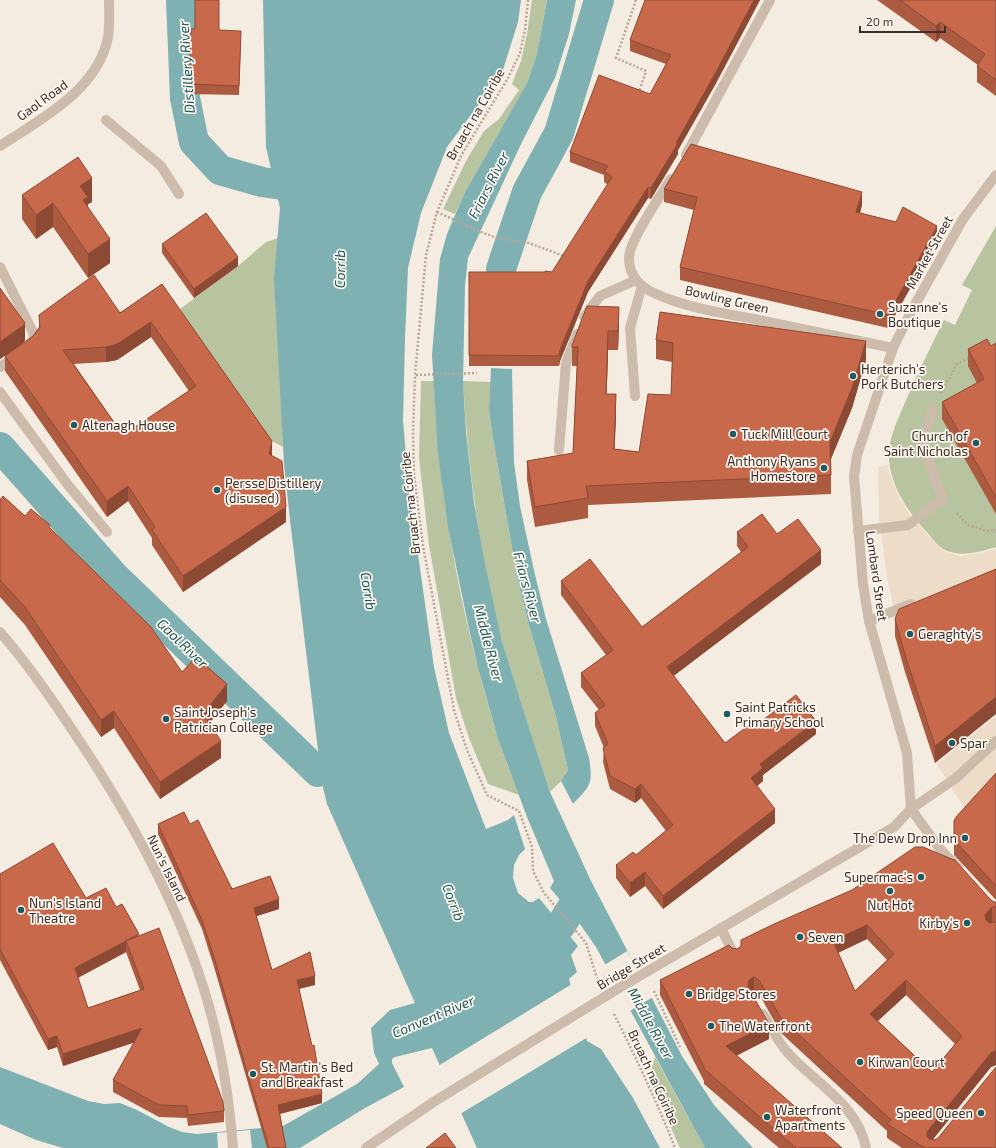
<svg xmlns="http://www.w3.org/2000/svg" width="996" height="1148" font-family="'Exo 2',sans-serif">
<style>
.green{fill:#b8c4a0}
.plaza{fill:#ecdcc8}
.water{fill:#7fb0b2}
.pier{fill:#f4ebe1}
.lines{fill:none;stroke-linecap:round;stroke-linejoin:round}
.canal{stroke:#7fb0b2;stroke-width:30}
.path{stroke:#b9a596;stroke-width:2.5;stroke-dasharray:2 2;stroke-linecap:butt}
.minor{stroke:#cdbbac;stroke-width:10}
.wall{fill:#ac5a40;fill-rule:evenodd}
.shaded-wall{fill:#8c4a34}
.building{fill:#c8694b;stroke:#8c4a34;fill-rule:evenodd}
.poi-dot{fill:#1f5a5e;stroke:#fbf5ee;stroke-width:1.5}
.labels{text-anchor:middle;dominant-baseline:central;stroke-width:3.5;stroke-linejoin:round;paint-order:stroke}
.street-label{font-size:13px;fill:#3b302b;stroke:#fbf5ee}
.poi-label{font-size:13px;fill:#3b302b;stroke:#fbf5ee;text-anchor:start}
.water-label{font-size:14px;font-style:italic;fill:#1f5a5e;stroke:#fbf5ee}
</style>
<rect width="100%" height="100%" fill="#f4ebe1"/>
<g class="green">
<path d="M532,0H547L537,54L527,83L464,194L455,214L443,209L466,161L484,131L499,119L519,90L512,84L521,61L527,34Z"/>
<path d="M996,226V547C979,552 960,558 943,549C936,545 930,535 924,529C907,510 891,486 889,460C887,442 897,421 904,405C916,376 930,348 944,320L955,325L972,290L962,285Z"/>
<path d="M278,238L283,447L267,438L172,315L238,266L266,242Z"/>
<path d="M421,381H434C439,502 462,622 498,738C504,757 512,776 519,795L488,784L469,738L456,698L429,545L419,458Z"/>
<path d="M463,381L491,382L489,410L493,438L517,577L529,625L556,717L568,770L561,781L550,792C538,756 526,721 515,685C511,671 505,656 502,642C480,557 468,469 463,381Z"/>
<path d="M655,1057L705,1148H680L649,1078Z"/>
</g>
<g class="plaza">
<path d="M888,465L889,473L898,495L910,515L941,550L959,556L981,553L996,549V583L897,624L887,577L879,517L878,467Z"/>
<path d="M996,716V785L969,816L937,764Z"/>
</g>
<g class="water">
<path d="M263,0H521L518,22L502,73L447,147L421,213L408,268L405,339L403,420L409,491L434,667L449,733L486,829L508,820L514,815L525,849L519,855L514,865L513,878L518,893L529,902H533L539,898L578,946L571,955L577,972L569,979L587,1041L601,1049L633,1098L660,1148H477L432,1048L395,1057L392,1059V1063L404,1087L365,1108L300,1148H63L36,1140L0,1124V1067L88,1101L104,1104L120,1103L137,1110L169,1127L182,1132L197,1134L283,1126L357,1084L379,1064L374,1053L371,1028L390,1010L415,1003L327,804L322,783L290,520L284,464L274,278L280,208L266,147Z"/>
<path d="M547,0H576L569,34L555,78L522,142L468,258L465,286L463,381L466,432L474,503L485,564L502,642L528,725L550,792L591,881L682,1056L714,1105L753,1148H705L596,947L575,917L550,888L554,881L527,817L498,739L478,668L469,629L448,527L438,454L432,355L440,259L447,234L464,194L527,83L537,54Z"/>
<path d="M491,368L512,369L514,463L520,506L535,575L546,619L589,758C593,784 591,785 573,804L561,781L568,770L556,717L529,625L517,577L493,438L489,410Z"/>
</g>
<g class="pier">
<path d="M627,951L653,997L628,1012L603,966Z"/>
<path d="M572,984L588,1037L460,1114L438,1066Z"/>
<path d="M250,1130L252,1148H218L217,1133Z"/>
</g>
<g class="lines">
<g class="canal">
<path d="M181,0L185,98L194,142L220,170L262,182L315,190"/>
<path d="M501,269L527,192L559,133L599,0"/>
<path d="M0,447L114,576L318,772L360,759"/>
<path d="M531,953L561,925L578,898"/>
</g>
<g class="path">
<path d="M528,0L525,30L520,53L508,78L461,156L437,212L426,255L415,375L413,431L414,475L423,546L454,710L467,750L487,795L519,811L532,847L533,871L544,893L586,943L597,978"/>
<path d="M636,0L616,58L646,71L639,92"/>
<path d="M437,212L481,232L497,238L529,243L564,256"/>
<path d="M416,375L477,373"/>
<path d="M941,393L957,364L971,357"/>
<path d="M957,513L968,525L987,531L996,530"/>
<path d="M654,991L680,1047"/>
<path d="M614,1014C636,1058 657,1102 675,1148"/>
</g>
<g class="minor">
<path d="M106,120L161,166L179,194"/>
<path d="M0,146C41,119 98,90 108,37C110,25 109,12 109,0"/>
<path d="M686,155L770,0"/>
<path d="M671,179C661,195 628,242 629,259C629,275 640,287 654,293C684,307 721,313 754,319C800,329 847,338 893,348"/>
<path d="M0,267L33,332L34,339L28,348L0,367"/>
<path d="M584,317L600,296L636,280"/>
<path d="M0,392L68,485L107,532"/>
<path d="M635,396L630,328L642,286"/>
<path d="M559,450L566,363L577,334"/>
<path d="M858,531L908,525L943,499L923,448L932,410"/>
<path d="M869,621L911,604"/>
<path d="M0,632C28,664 52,699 75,734C136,825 192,928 216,1034C225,1072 230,1110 233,1148"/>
<path d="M911,809L907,753L869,621L863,584L854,477L857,455L893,348L912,310L963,219L996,175"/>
<path d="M911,809L939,848L958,868"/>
<path d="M721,928L735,957"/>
<path d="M763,1014C771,1027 778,1042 788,1053C815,1083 858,1105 866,1148"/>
<path d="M366,1148L435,1101L619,988L894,827L911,809L956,778L996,741"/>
</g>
</g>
<g class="wall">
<path d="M645,0H760L715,85L678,150V154L651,199L648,198L588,292L560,361L559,366H469V272H552L608,185L604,182V175L570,162V152L650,94L666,64L630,51V40Z"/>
<path d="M877,0H996V96L977,82V66L978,65L940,38L936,42Z"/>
<path d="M219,30L241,40L239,95L189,94V84Z"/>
<path d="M664,189L862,205L860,213L896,222L937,240L888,328L680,280V267L694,210L664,202Z"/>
<path d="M22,195L92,202L88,204V207L110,263L88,278L53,227L36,239L22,219Z"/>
<path d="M162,244L238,266L194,298L162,253Z"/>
<path d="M162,284L272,456L286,522L183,592L152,545V538L128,501L107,517L5,371V356L12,351L0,359V288L25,340L24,343L33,336L39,327V315L120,313ZM151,337L189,391L123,435L74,364L106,362L117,360Z"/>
<path d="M619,326L618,350H608L607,383L606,394L616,414L614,449L639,452L671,395L672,362L656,359V340L866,360L852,408L831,459V494L588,505V518L535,527L527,480V461L573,453L577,366H572V345Z"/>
<path d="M996,343V514L942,419V402L977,383L968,366V349L991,346Z"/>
<path d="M0,499L25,516L50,528L182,672L227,701L209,724L221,758L160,799L114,728L101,737L25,625L0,597Z"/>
<path d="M737,532L777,534L821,564L673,676L725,743L755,726L816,734L763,775V781L757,786L775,823L663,909L645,886L630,897L616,878V865L636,855L666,831L641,798L635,803L610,789L603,762L604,748L595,726V713L599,710L581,687V673L606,655L561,595V581L642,627L741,552L737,546Z"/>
<path d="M996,569L935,763L905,672L895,636V619Z"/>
<path d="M996,773V900L954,855V821Z"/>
<path d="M158,824H190L232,889L279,909L256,916L272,970L315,985L299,989L322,1103L280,1114L286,1148H267L214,967L202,929L158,834Z"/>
<path d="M0,874L116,907L139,936L224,1111V1122L188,1126L187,1118L159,1117L113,1092V1080L134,1042L63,1066L57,1047L48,1050L0,960ZM126,952L140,990L88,1008L78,978Z"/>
<path d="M991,900L994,902H996V1065L991,1067L932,1139L996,1148H902L887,1138V1131L781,1033L759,994L754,992L752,993L769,1039L736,1056L842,1148H779L704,1084V1081L660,995V980L732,948L737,949ZM867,939L887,960L855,991L838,953ZM906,995L955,1044L932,1072L878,1021Z"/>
</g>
<g class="shaded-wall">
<path d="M754,0H760L715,85L678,150V154L651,199V188Z"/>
<path d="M940,22V38L936,42V26Z"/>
<path d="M92,178V202L88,204V221L80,186Z"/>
<path d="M648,187V198L588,292L560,361L559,366L560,350L588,281Z"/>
<path d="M862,192V205L856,226V212Z"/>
<path d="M53,203V227L36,239V215Z"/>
<path d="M937,226V240L888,328V315Z"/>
<path d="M110,239V263L88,278V254Z"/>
<path d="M238,257V266L194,298V289Z"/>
<path d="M619,307V326L618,350V331Z"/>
<path d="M151,322V337L117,360L106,362V347Z"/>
<path d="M25,323V340L23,343L0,359V342Z"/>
<path d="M608,331V350L606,414V394Z"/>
<path d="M866,341V360L852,408L830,461V442Z"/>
<path d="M616,394V414L614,468V449Z"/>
<path d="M272,441V457L269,454Z"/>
<path d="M128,486V501L107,517V501Z"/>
<path d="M286,507V522L183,592V576Z"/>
<path d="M821,550V564L667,681V667Z"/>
<path d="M227,684V701L203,731V714Z"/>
<path d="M996,697V714L935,763V746Z"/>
<path d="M114,711V728L101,737V720Z"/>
<path d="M816,721V734L763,775V781L751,791V778L760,764Z"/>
<path d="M221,741V758L160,799V782Z"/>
<path d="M641,784V798L635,803V789Z"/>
<path d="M775,809V823L663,909V896Z"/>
<path d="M645,872V886L630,897V883Z"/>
<path d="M279,899V909L254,917V908Z"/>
<path d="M992,907V922L985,929V915Z"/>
<path d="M867,925V939L833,955V941Z"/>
<path d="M126,941V952L75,979V968Z"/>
<path d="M315,976V985L297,989V980Z"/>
<path d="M754,977V992L749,994V980Z"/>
<path d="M906,980V995L870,1028V1014Z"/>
<path d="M769,1024V1039L726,1061V1046Z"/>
<path d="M142,1028V1040L63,1066V1054Z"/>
<path d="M57,1036V1047L48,1050V1039Z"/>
<path d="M996,1050V1065L991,1067L927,1147V1132L991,1053Z"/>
<path d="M322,1094V1103L278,1114V1105Z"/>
</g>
<g class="building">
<path d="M195,0H219V30L241,31L239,86L189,84L191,29H195Z"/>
<path d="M645,0H754L715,74L676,143H678L651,188L648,187L588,281L560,350L559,356L469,355V272H545V271L552,272L612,177L604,171L608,166L570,152L599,75L650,94L671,55L630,40Z"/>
<path d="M900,0H996V80L977,66L985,54L940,22L936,26Z"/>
<path d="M691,144L862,192L856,212L896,222L903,207L937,226L888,315L680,267L697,197L664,189Z"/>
<path d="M78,157L92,178L80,186L88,197L83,200L110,239L88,254L53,203L36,215L22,195Z"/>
<path d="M206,213L238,257L194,289L162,244Z"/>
<path d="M94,275L120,313L162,284L272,441L269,454L282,461L286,507L183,576L152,530L155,527L128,486L107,501L5,356L33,336L40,327L39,315ZM151,322L196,386L123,435L63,350L106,347L117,344Z"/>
<path d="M0,288L25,323L23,326L0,342Z"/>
<path d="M587,306L619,307L618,331H608L607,364L606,394H616L614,449L639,452L648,394L671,395L673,343L656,340L660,312L866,341L852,388L830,442L831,475L586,486L588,498L535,507L527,461L573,453L578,347H572V345Z"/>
<path d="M987,339L991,346L996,343V498L942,402L984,379L968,349Z"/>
<path d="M3,496L25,516L31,509L50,525L49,527L151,627L182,672L196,657L227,684L203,714L221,741L160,782L114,711L101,720L25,607L0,580V499H1Z"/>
<path d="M762,514L777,534L798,519L821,550L667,667L725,743L752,723L755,726L796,695L816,721L760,764L763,768L751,778L775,809L663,896L645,872L630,883L616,865L633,852L636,855L673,825L641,784L635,789L610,776L603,748L608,744L595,713L605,705L581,673L613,650L561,581L590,559L642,627L748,547L737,532Z"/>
<path d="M996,569V697L935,746L905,655L895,619L899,609Z"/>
<path d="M996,773V886L954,840V821L956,817Z"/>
<path d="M184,812L190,824L198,820L232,889L270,876L279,899L254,908L272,970L310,952L315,976L297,980L312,1046L314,1045L322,1094L278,1105L286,1148H269L214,957L202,920L158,824Z"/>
<path d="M53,843L86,898L106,888L116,907L122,904L139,934L126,941L159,928L223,1102L224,1111L188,1115L187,1106L159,1105L113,1080L142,1028L63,1054L57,1036L48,1039L0,949V874ZM126,941L144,989L88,1008L75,968Z"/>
<path d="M915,847H923L954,860V859L991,900L994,902H996V907H992L985,915L986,920L989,923L995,922L996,921V1050L991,1053L927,1132V1136L929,1139L935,1140L938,1138L996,1067V1148H925L887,1124L891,1120L781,1018L759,980L754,977L749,980L748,987L769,1024L726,1046L842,1148H796L704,1069V1067L660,980L729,945L732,948L737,949L741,946V940L774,924L852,890ZM867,925L894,954L855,991L833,941ZM906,980L962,1036L932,1072L870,1014Z"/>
<path d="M445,1133L456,1148H426Z"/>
</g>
<g class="poi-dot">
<circle cx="880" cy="314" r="4"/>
<circle cx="853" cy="376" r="4"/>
<circle cx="74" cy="425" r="4"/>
<circle cx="733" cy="434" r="4"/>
<circle cx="976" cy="443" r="4"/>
<circle cx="824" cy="468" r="4"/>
<circle cx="217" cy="490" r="4"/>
<circle cx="910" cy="634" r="4"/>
<circle cx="727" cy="714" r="4"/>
<circle cx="166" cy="719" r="4"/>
<circle cx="952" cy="743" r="4"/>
<circle cx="965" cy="838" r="4"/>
<circle cx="921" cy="877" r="4"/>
<circle cx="890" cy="891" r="4"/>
<circle cx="21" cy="910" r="4"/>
<circle cx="967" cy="923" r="4"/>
<circle cx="800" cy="937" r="4"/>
<circle cx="689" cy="994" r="4"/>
<circle cx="711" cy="1026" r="4"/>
<circle cx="860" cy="1062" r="4"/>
<circle cx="253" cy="1074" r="4"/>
<circle cx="981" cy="1113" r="4"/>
<circle cx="767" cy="1117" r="4"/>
</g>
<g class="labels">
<g class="street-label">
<text transform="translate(42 100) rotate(-36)">Gaol Road</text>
<text transform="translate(475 114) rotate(-60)">Bruach na Coiribe</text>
<text transform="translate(929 252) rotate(-61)">Market Street</text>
<text transform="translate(727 299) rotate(13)">Bowling Green</text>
<text transform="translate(410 503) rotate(-96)">Bruach na Coiribe</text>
<text transform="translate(877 576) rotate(82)">Lombard Street</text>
<text transform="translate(167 868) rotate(64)">Nun's Island</text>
<text transform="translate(631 966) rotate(-31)">Bridge Street</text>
<text transform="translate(654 1077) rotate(65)">Bruach na Coiribe</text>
</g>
<g class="poi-label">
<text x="888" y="307">Suzanne's<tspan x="888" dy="15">Boutique</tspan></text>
<text x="861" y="369">Herterich's<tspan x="861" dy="15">Pork Butchers</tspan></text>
<text x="82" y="425">Altenagh House</text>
<text x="741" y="434">Tuck Mill Court</text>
<text x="968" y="436" text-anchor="end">Church of<tspan x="968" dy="15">Saint Nicholas</tspan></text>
<text x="816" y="461" text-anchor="end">Anthony Ryans<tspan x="816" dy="15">Homestore</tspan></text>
<text x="225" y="483">Persse Distillery<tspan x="225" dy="15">(disused)</tspan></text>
<text x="918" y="634">Geraghty's</text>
<text x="735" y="707">Saint Patricks<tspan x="735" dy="15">Primary School</tspan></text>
<text x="174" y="712">Saint Joseph's<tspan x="174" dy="15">Patrician College</tspan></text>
<text x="960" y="743">Spar</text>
<text x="957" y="838" text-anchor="end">The Dew Drop Inn</text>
<text x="913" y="877" text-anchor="end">Supermac's</text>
<text x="29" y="903">Nun's Island<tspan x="29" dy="15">Theatre</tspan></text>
<text x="890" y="905" text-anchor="middle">Nut Hot</text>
<text x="959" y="923" text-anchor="end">Kirby's</text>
<text x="808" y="937">Seven</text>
<text x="697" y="994">Bridge Stores</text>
<text x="719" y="1026">The Waterfront</text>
<text x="868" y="1062">Kirwan Court</text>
<text x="261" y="1067">St. Martin's Bed<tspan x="261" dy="15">and Breakfast</tspan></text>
<text x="775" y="1110">Waterfront<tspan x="775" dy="15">Apartments</tspan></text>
<text x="973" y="1113" text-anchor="end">Speed Queen</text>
</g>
<g class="water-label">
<text transform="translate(186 67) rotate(-94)">Distillery River</text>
<text transform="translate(488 185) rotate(-63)">Friars River</text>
<text transform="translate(339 269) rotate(-90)">Corrib</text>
<text transform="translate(528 587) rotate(75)">Friars River</text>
<text transform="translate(369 591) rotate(81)">Corrib</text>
<text transform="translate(183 643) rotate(44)">Gaol River</text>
<text transform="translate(489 643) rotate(75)">Middle River</text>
<text transform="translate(454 902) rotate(69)">Corrib</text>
<text transform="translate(433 1016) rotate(-23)">Convent River</text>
<text transform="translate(651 1023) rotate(61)">Middle River</text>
</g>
</g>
<path d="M860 26v6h85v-6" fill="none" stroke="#3b302b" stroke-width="2"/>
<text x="866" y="26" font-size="12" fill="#3b302b" stroke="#fbf5ee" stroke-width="3" paint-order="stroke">20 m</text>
</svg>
